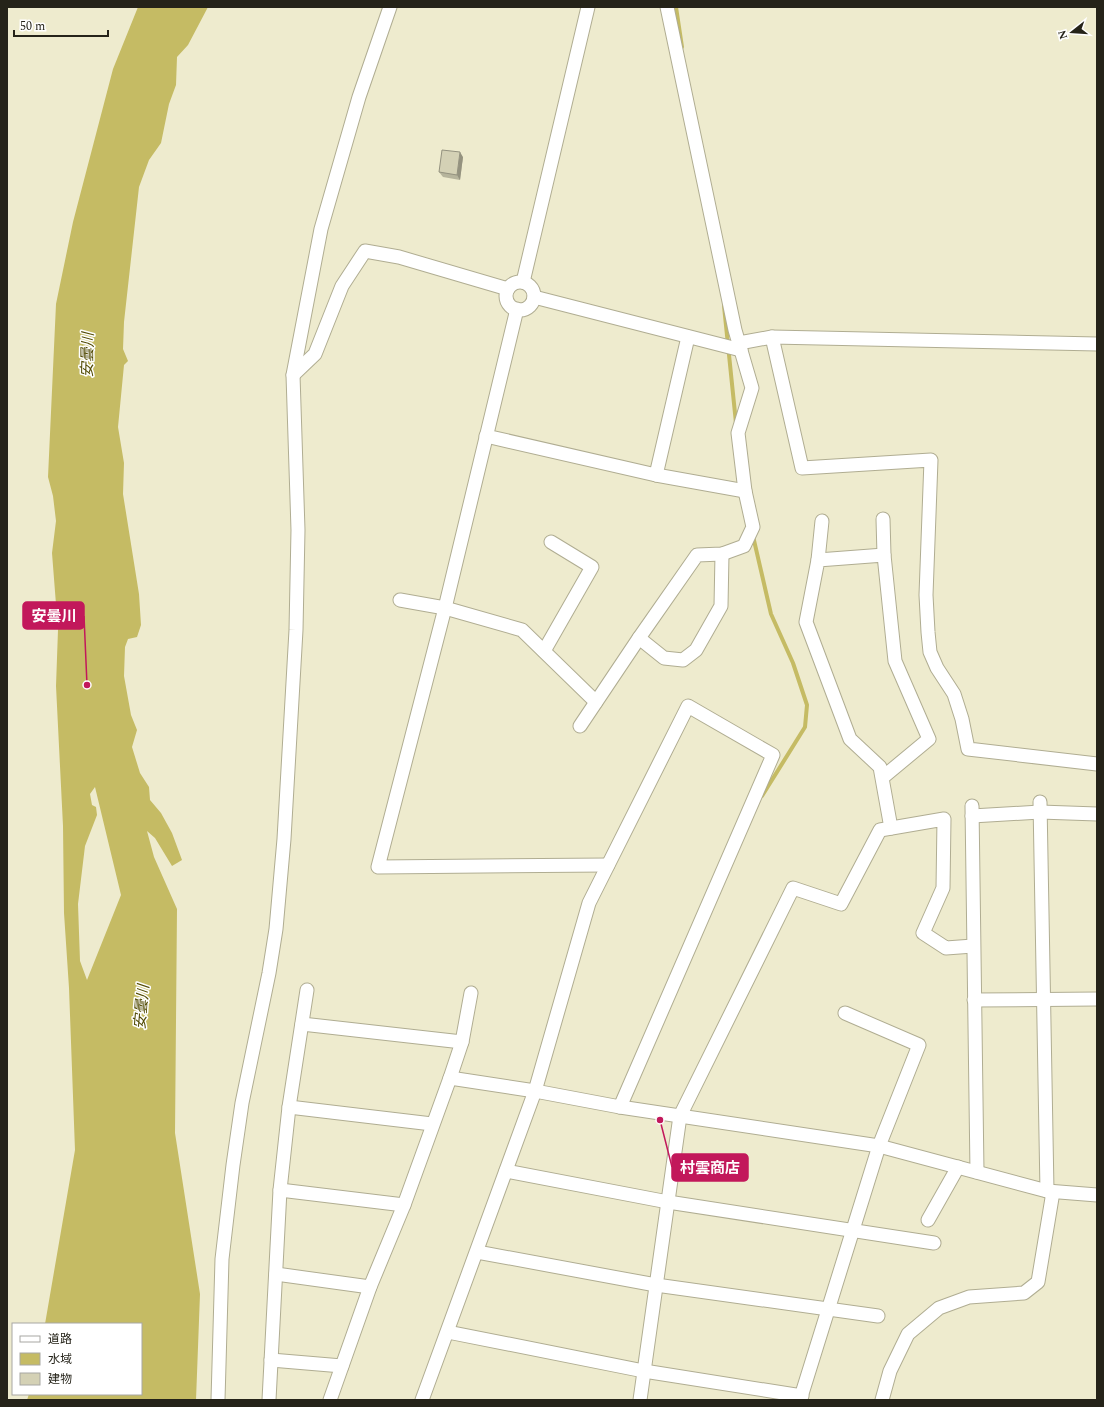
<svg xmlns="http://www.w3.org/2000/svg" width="1104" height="1407" font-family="Spectral,'Noto Sans JP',serif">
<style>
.water{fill:#c5bb64;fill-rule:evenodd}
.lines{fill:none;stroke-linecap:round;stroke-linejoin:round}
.stream{stroke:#c5bb64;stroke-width:4}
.minor-casing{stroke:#b0ad92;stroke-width:15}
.minor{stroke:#fff;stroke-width:13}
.wall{fill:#b6b49c}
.shaded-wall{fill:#94927f}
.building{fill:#d4d1b5;stroke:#94927f}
.labels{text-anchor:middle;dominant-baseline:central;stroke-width:3;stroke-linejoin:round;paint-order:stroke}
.water-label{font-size:15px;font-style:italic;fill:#524b04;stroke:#fff}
.leader{fill:none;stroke:#c2185b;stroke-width:1.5}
.callout-dot{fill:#c2185b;stroke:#fff;stroke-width:1.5}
.callout{fill:#c2185b;stroke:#c2185b;stroke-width:1.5}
.callout-label{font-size:15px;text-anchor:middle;font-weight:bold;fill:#fff}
</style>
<rect width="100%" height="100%" fill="#eeebce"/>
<path class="water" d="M138,7H208L188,45L177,57L176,85L169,104L161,143L149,160L139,187L124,322L123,349L128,361L124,365L118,427L124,463L123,494L139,594L141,625L137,637L128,639L125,647L124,676L131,715L137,730L132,747L140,773L149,787L150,800L161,813L172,833L182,860L172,866L155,838L147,831L154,857L177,909L175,1133L200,1294L196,1400H27L29,1394H141V1324H45L75,1150L69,988L64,913L63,826L56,686L58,630L52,553L56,521L53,496L48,477L56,304L73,222L113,69ZM95,787L121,895L87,980L80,961L78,904L85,846L97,815L96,807L92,805L90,794Z"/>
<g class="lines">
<g class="stream">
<path d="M676,7L682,47"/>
<path d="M724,306L736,423"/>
<path d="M753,536L771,614L793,663L807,705L805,727L762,796"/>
</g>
<defs>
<g id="minor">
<path d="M523,282L588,7"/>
<circle cx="520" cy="296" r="14"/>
<path d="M534,297L741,350"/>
<path d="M517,309L445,608L378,867L608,865"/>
<path d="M772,337L802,468L931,460L926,595L928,632L930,652L937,668L954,694L962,719L968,749L1097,764"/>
<path d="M739,343L772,337L1097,344"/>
<path d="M293,375L315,354L342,286L365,251L399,257L508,289"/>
<path d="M486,436L656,475L745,491"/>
<path d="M656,475L688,337"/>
<path d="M883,519L884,555"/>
<path d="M818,560L822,521"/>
<path d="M400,600L445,608L522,630L596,702"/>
<path d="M639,638L664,658L683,660L696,650L721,606L722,554"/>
<path d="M544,651L592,567L551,542"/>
<path d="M580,726L639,638L697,555L722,554L744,546L753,527L745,491L738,433L752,388L735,330L667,7"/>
<path d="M882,778L929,739L895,661L884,555L818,560L806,622L850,739L880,767L891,828"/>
<path d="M1040,802L1047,1191"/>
<path d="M972,806L977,1172"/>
<path d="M972,816L1040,812L1097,814"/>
<path d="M974,1000L1097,999"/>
<path d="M302,1024L462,1042"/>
<path d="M450,1078L535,1091L620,1107L879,1146L1047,1191L1097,1195"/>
<path d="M289,1107L432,1124"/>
<path d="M506,1171L668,1202L934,1243"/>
<path d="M280,1190L404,1205"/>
<path d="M928,1220L958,1167"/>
<path d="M477,1252L656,1285L878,1316"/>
<path d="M276,1274L370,1287"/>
<path d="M448,1332L644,1371L802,1396"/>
<path d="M271,1360L342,1366"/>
<path d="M218,1400L222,1259L233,1165L242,1103L269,973L276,929L284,839L296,630L298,530L293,375L321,229L359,97L390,7"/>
<path d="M269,1400L280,1190L289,1107L307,990"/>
<path d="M330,1400L370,1287L404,1205L450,1078L462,1042L471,993"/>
<path d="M422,1400L535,1091L589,903L688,706L773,755L620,1107"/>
<path d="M640,1400L680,1116L793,888L841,904L880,830L944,819L943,888L923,933L946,948L973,946"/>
<path d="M800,1400L879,1146L919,1045L845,1013"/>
<path d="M882,1400L890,1371L908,1334L939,1308L969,1297L1024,1293L1038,1282L1053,1192"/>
</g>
</defs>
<use href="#minor" class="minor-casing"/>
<use href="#minor" class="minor"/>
</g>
<path class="wall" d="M463,157L460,180L443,177L439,172Z"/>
<path class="shaded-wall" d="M460,152L463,157L460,180L457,175Z"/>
<path class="building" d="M442,150L460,152L457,175L439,172Z"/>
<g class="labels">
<g class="water-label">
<text transform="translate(88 355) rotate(-89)">安曇川</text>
<text transform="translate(142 1007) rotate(-85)">安曇川</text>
</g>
</g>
<path class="leader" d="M87 685L84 616M660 1120L672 1167"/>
<g class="callout-dot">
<circle cx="87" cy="685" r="4"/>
<circle cx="660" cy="1120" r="4"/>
</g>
<g class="callout">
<rect x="23" y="602" width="61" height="27" rx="4"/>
<rect x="672" y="1154" width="76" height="27" rx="4"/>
</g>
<g class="callout-label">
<text x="54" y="621">安曇川</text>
<text x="710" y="1173">村雲商店</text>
</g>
<rect width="1104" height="1407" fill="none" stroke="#252319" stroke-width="16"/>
<rect x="12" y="1323" width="130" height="72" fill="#ffffff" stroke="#a8a7a3"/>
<rect x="20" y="1336" width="20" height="6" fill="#ffffff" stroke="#a8a7a3"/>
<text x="48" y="1343" font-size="12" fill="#252319">道路</text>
<rect x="20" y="1353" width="20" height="12" fill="#c5bb64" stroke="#a8a7a3"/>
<text x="48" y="1363" font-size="12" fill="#252319">水域</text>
<rect x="20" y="1373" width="20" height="12" fill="#d4d1b5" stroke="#a8a7a3"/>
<text x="48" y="1383" font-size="12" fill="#252319">建物</text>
<g transform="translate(1072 32) rotate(253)" stroke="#ffffff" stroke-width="3" paint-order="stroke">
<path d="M0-3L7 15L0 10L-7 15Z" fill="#252319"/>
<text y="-6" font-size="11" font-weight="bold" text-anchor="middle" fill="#252319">N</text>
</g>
<path d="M14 30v6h94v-6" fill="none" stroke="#252319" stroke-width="2"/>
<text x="20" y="30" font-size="12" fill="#252319" stroke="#ffffff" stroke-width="3" paint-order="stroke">50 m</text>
</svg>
